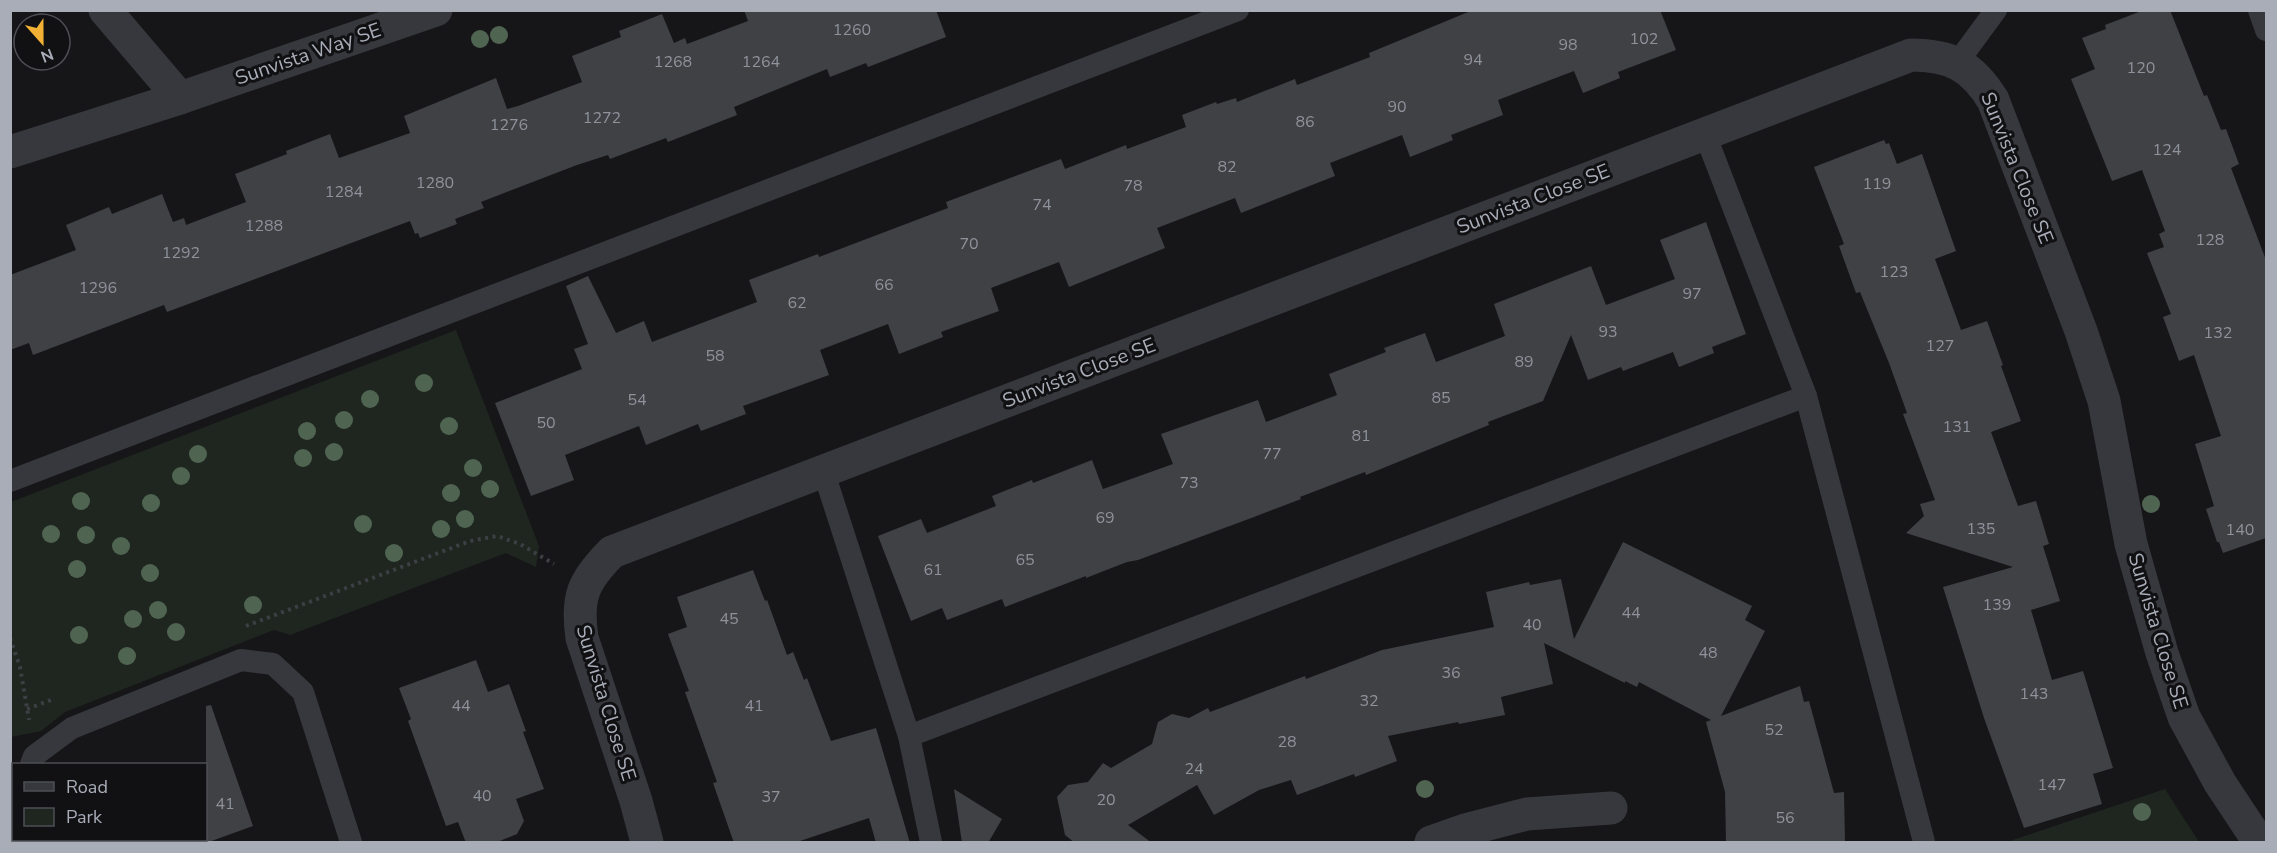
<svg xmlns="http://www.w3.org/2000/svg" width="2277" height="853" font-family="'Nunito Sans',sans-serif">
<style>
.green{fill:#1e261f}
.building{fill:#404145}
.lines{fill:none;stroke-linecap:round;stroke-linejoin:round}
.path{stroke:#3d3f44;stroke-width:4;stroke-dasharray:3 4.5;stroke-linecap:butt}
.lane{stroke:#37383d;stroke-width:22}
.street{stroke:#37383d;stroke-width:33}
.tree{fill:#506452}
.labels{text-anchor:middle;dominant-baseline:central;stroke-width:6;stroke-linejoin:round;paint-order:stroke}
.number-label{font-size:16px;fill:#8e929b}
.street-label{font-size:20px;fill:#a8adb8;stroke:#111113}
</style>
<rect width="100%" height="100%" fill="#161618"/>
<g class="green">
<path d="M456,330L539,546L536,567L506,553L290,635L274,630L65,712L41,731L11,737V502Z"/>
<path d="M2165,789L2199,842H2007Z"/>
</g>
<g class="building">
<path d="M744,10H936L946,37L868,67L866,63L830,77L827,69L734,107L737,115L668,142L666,138L610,159L608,155L577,165L481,202L484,208L455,219L457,224L420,238L418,233L415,234L410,221L167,312L164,305L33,355L29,343L10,350V275L76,250L66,225L109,207L112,214L162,194L173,222L184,218L186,225L246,202L235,174L287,154L286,151L330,134L339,158L410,133L404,116L496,78L507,109L518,106L582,82L572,56L621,37L619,31L662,14L674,43L685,38L687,44L748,21Z"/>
<path d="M1473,10H1660L1676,50L1618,72L1620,78L1583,93L1574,71L1498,100L1503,115L1451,135L1453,140L1410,157L1402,135L1330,163L1335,176L1241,213L1235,198L1157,228L1165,248L1069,287L1059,262L991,288L999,311L941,332L943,337L899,354L888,324L820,350L829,375L743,406L746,414L701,431L698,424L646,445L639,426L565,455L574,480L531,496L495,403L582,369L574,349L588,344L566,286L588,276L616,333L644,321L652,342L757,302L749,280L818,254L819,257L948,208L946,202L1061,159L1065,169L1126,145L1127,149L1186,127L1182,115L1216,102L1217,104L1236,98L1237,102L1295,79L1297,85L1370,57L1369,53Z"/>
<path d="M2144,10H2170L2204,96L2207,95L2221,130L2226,129L2239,164L2231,168L2266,260V538L2223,553L2219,542H2217L2206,509L2214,506L2195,444L2221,436L2194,355L2179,361L2163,317L2171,314L2147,253L2164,247L2159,234L2165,231L2142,170L2112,181L2071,79L2095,69L2082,38L2106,29L2105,25Z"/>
<path d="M1884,140L1886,144L1889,143L1897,164L1922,154L1956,251L1935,259L1961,330L1987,321L2003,365L2001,366L2021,421L1991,432L2018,506L2036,501L2049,544L2043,546L2060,601L2031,610L2052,680L2083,671L2113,768L2093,774L2102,804L2024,828L1984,718L1943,587L2013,567L1906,533L1924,516L1920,504L1935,500L1903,414L1907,413L1889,363L1860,292L1856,293L1839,246L1844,244L1814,167Z"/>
<path d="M1706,222L1746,334L1712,347L1714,353L1679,367L1673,352L1623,371L1621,367L1588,380L1571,335L1543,401L1488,422L1489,425L1366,475L1365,472L1300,497L1301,499L1254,517L1138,560L1127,562L1086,578V576L1005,607L1002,599L947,620L942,608L911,621L878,536L921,519L927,533L996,506L992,496L1032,480L1033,483L1092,460L1103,489L1173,464L1161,434L1258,400L1266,422L1337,395L1329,374L1386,352L1384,348L1425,333L1436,362L1505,336L1494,304L1591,266L1606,305L1675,279L1660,240Z"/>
<path d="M1623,542L1752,606L1745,620L1765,631L1721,716L1800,686L1804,702L1809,701L1834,793L1844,792L1845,843H1726L1725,792L1706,722L1711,720L1639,682L1637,687L1625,681V683L1544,643L1553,684L1501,697L1505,715L1459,724L1458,722L1388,736L1397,761L1355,777L1354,774L1297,795L1291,780L1259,790L1214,815L1197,785L1128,825L1152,843H1075L1065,835L1057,797L1068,785L1088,782L1103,763L1111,768L1152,744L1158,722L1172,714L1189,718L1208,708L1210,712L1305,676L1306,679L1382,650L1494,627L1486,592L1529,582L1530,585L1561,579L1574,639Z"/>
<path d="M753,570L765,601L767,600L787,655L793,652L804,680L807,678L831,741L876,728L910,843H876L869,818L794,843H734L713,783L717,782L685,692L689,691L668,634L687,627L677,597Z"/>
<path d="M476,660L488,692L509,684L526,731L523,732L544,789L516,799L524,821L517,834L495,843H466L458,822L446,826L408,721L411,719L399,688Z"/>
<path d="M211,705L253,826L206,843V706Z"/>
<path d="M954,789L1002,819L988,843H962Z"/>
</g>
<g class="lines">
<g class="path">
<path d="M246,626L470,541L497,536L520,544L554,564"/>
<path d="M10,638L20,667L29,720"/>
<path d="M27,709L51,700"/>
</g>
<g class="lane">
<path d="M2259,10L2266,30"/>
<path d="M1957,63L1996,10"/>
<path d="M1705,134L1806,396L1924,842"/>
<path d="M823,470L909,736L931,842"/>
<path d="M10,481L1238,10"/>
<path d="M909,736L1806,396"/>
<path d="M31,764L34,756L72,728L241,660L273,664L303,692L351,842"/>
</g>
<g class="street">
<path d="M105,10L180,98"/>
<path d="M10,152L180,98L436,10"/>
<path d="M10,796L14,797"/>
<path d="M51,840L53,842"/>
<path d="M647,842L636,801L582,638C576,597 583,581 612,552L1911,55C1951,55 1972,66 1993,100L2081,331L2104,401L2131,544L2162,653L2184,717L2220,783L2259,842"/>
<path d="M1431,842L1465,830L1527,814L1611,808"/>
</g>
</g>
<g class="tree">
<circle cx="499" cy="35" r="9"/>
<circle cx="480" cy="39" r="9"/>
<circle cx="424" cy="383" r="9"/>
<circle cx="370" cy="399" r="9"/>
<circle cx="344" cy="420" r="9"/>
<circle cx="449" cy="426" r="9"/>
<circle cx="307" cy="431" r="9"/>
<circle cx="334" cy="452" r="9"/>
<circle cx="198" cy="454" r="9"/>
<circle cx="303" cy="458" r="9"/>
<circle cx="473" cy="468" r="9"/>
<circle cx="181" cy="476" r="9"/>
<circle cx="490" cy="489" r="9"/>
<circle cx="451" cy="493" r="9"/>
<circle cx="81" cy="501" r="9"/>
<circle cx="151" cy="503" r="9"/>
<circle cx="2151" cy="504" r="9"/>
<circle cx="465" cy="519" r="9"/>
<circle cx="363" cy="524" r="9"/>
<circle cx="441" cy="529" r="9"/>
<circle cx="51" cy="534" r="9"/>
<circle cx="86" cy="535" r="9"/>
<circle cx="121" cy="546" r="9"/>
<circle cx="394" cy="553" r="9"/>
<circle cx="77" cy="569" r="9"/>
<circle cx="150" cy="573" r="9"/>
<circle cx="253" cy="605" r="9"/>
<circle cx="158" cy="610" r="9"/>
<circle cx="133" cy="619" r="9"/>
<circle cx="176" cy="632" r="9"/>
<circle cx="79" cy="635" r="9"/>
<circle cx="127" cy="656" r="9"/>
<circle cx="1425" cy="789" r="9"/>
<circle cx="2142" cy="812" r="9"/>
</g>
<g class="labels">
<g class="number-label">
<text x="852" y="30">1260</text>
<text x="1644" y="39">102</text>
<text x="1568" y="45">98</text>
<text x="1473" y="60">94</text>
<text x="673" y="62">1268</text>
<text x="761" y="62">1264</text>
<text x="2141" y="68">120</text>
<text x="1397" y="107">90</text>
<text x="602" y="118">1272</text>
<text x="1305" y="122">86</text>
<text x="509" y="125">1276</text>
<text x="2167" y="150">124</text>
<text x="1227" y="167">82</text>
<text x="435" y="183">1280</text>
<text x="1877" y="184">119</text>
<text x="1133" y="186">78</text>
<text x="344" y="192">1284</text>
<text x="1042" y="205">74</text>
<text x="264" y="226">1288</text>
<text x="2210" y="240">128</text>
<text x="969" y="244">70</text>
<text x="181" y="253">1292</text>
<text x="1894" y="272">123</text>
<text x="884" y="285">66</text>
<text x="98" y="288">1296</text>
<text x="1692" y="294">97</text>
<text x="797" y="303">62</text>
<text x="1608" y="332">93</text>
<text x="2218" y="333">132</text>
<text x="1940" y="346">127</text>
<text x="715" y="356">58</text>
<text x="1524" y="362">89</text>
<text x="1441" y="398">85</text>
<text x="637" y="400">54</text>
<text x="546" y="423">50</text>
<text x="1957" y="427">131</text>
<text x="1361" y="436">81</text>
<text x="1272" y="454">77</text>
<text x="1189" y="483">73</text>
<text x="1105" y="518">69</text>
<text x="1981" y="529">135</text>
<text x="2240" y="530">140</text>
<text x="1025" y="560">65</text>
<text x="933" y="570">61</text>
<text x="1997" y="605">139</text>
<text x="1631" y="613">44</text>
<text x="729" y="619">45</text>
<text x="1532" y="625">40</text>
<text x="1708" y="653">48</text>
<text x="1451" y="673">36</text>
<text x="2034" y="694">143</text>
<text x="1369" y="701">32</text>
<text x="461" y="706">44</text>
<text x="754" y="706">41</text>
<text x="1774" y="730">52</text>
<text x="1287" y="742">28</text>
<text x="1194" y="769">24</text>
<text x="2052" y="785">147</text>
<text x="482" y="796">40</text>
<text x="771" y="797">37</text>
<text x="1106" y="800">20</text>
<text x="225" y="804">41</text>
<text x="1785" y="818">56</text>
</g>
<g class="street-label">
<text transform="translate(308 54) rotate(-19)">Sunvista Way SE</text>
<text transform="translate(2017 168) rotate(68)">Sunvista Close SE</text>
<text transform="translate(1533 199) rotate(-21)">Sunvista Close SE</text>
<text transform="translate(1079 373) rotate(-21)">Sunvista Close SE</text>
<text transform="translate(2158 631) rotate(73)">Sunvista Close SE</text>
<text transform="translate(606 703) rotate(73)">Sunvista Close SE</text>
</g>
</g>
<rect width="2277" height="853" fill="none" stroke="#a8adb8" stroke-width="24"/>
<rect x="12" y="763" width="195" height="78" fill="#111113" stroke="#4d4f55" stroke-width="1.5"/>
<rect x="24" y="782" width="30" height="9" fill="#37383d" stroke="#4d4f55" stroke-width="1.5"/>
<text x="66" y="793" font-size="18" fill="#a8adb8">Road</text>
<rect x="24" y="808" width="30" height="18" fill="#1e261f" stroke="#4d4f55" stroke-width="1.5"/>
<text x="66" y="823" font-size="18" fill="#a8adb8">Park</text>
<g transform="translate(42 42) rotate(159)"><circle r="28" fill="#111113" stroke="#4d4f55" stroke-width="1.5"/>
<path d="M0-4.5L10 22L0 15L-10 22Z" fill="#f2b134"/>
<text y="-9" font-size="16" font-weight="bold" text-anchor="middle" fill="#a8adb8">N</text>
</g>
</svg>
